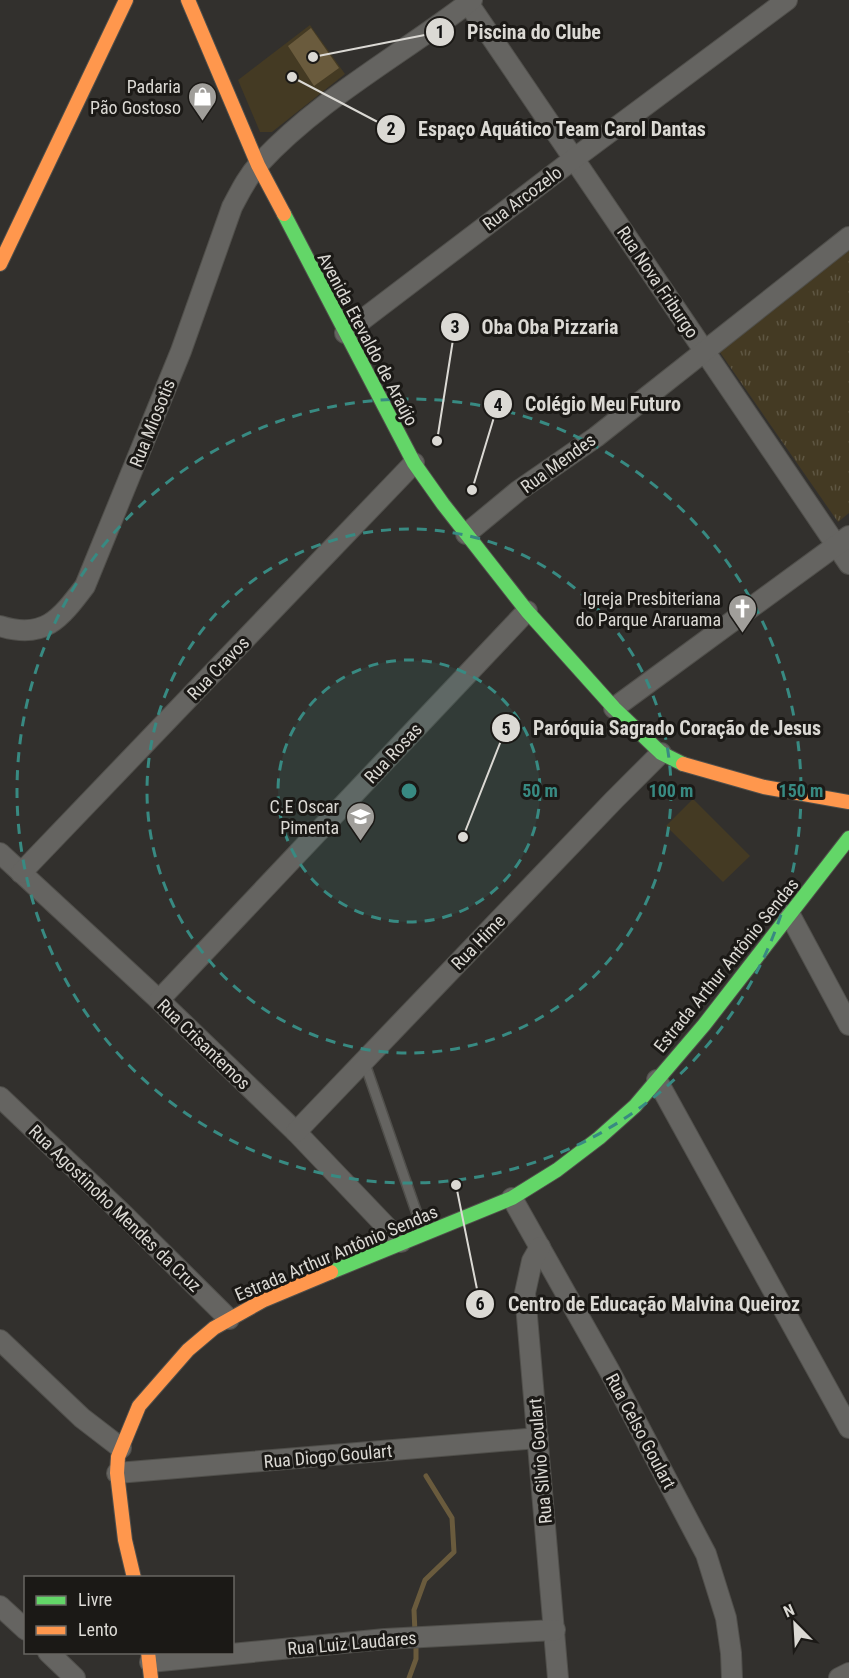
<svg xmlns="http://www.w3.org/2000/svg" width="849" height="1678" font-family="'Roboto Condensed',sans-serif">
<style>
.park{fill:url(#park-tufts)}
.pitch{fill:#443a23}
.water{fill:#6a5b3d}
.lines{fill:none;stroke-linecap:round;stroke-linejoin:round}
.stream{stroke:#6a5b3d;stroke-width:5}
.lane-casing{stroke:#504f4b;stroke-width:12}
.street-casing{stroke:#504f4b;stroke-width:22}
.fast-casing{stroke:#504f4b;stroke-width:16}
.slow-casing{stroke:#504f4b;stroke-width:16}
.lane{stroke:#656461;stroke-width:9}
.street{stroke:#656461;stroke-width:20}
.fast{stroke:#63d668;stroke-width:14}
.slow{stroke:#ff974d;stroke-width:14}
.ring{fill:none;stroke:#388a82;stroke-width:3;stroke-dasharray:10 8}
.labels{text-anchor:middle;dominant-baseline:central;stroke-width:6;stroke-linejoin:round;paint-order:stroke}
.poi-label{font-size:18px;fill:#dbd9d4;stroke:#1b1916;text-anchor:end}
.street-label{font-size:18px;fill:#dbd9d4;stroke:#1b1916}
.centre{fill:#388a82;stroke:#1b1916;stroke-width:3}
.ring-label{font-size:18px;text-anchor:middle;font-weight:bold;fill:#388a82;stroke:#1b1916;stroke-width:6;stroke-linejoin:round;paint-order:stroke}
.leader{fill:none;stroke:#dbd9d4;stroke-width:2}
.callout-dot{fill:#dbd9d4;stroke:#1b1916;stroke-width:2}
.mark-label{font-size:18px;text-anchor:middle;font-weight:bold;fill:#111}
.callout-label{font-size:20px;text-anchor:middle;font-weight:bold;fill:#dbd9d4;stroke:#1b1916;stroke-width:6;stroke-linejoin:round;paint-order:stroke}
</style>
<defs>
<pattern id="park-tufts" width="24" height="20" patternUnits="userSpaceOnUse" patternTransform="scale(1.5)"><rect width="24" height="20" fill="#443a23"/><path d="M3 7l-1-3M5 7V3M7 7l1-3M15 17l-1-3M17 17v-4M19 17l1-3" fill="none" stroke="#5e5642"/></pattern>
</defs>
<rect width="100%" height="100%" fill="#32302d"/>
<path class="park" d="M849,249V513L838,522L717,348Z"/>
<g class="pitch">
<path d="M310,25L345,74L272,132H260L238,80Z"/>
<path d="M693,799L750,856L723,882L666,826Z"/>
</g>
<path class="water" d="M311,28L339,68L314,86L288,46Z"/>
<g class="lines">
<g class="stream">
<path d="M415,1633L414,1610L425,1580L454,1552L452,1518L426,1476"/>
<path d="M409,1678L416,1659V1643"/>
</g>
<defs>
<path id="lane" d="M364,1061L423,1231"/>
<g id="street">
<path d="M466,0L849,564"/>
<path d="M345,333L575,158L787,0"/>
<path d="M466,534L518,491L596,437L849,237"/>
<path d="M0,626C44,640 60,619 85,586L181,351L232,207C240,192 247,177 259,164C320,98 401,55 472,0"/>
<path d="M614,708L849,536"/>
<path d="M0,853L159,1000L296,1132L401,1242"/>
<path d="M21,873L414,463"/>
<path d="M790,915L849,1025"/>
<path d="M159,1000L527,611"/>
<path d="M657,1080L849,1428"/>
<path d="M0,1097L124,1215L229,1319"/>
<path d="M296,1132L614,800L661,753"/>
<path d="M512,1198L609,1370L706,1554L726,1618L731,1653L732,1678"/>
<path d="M540,1247L532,1261L525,1293L558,1678"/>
<path d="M0,1340L82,1418L121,1448"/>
<path d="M117,1473L538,1438"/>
<path d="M0,1606L26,1630"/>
<path d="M48,1652L75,1678"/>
<path d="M150,1662L385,1639L555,1630"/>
<path d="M839,1678L849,1673"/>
</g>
<g id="fast">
<path d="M284,214L414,463L443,504L527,611L614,708L661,753L683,764"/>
<path d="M331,1272L512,1198L557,1170L599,1138L635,1106L704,1025L849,838"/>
</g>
<g id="slow">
<path d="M188,0L258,165L284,214"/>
<path d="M0,264L126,0"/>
<path d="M683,764L764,787L849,802"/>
<path d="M134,1578L125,1540L117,1473L118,1457L139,1406L188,1350L214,1328L264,1300L331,1272"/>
<path d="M148,1652L151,1678"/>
</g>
</defs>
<use href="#lane" class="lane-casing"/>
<use href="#street" class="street-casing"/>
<use href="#fast" class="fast-casing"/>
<use href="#slow" class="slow-casing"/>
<use href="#lane" class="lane"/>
<use href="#street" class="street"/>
<use href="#fast" class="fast"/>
<use href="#slow" class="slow"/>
</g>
<circle cx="409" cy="791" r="131" fill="#388a82" fill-opacity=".12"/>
<g class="ring">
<circle cx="409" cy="791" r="131"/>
<circle cx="409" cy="791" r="262"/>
<circle cx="409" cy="791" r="392"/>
</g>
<defs>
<symbol id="shop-pin" viewBox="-11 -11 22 30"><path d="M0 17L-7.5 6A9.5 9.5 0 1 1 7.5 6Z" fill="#a09e9a" stroke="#1b1916"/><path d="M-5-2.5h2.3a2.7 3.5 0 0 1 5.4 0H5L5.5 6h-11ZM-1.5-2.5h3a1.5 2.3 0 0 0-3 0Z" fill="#fff"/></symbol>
<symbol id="church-pin" viewBox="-11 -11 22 30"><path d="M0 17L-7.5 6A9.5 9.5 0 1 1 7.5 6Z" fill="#a09e9a" stroke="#1b1916"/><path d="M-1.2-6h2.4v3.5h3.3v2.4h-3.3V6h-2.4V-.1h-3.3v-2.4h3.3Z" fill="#fff"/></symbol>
<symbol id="school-pin" viewBox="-11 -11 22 30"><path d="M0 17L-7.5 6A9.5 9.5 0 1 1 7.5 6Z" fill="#a09e9a" stroke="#1b1916"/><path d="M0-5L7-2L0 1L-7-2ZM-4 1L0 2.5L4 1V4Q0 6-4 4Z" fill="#fff"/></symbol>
</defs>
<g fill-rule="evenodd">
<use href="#shop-pin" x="186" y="80" width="33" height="45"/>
<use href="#church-pin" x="726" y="592" width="33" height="45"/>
<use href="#school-pin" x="344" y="800" width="33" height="45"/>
</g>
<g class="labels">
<g class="poi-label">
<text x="181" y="86">Padaria<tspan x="181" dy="21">Pão Gostoso</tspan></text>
<text x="721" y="598">Igreja Presbiteriana<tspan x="721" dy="21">do Parque Araruama</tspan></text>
<text x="339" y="806">C.E Oscar<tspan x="339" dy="21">Pimenta</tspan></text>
</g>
<g class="street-label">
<text transform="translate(522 198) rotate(-37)">Rua Arcozelo</text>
<text transform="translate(658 282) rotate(56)">Rua Nova Friburgo</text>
<text transform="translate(368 339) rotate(62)">Avenida Etevaldo de Araújo</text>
<text transform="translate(152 423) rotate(-68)">Rua Miosotis</text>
<text transform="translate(558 463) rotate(-36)">Rua Mendes</text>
<text transform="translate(218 668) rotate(-46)">Rua Cravos</text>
<text transform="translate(393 753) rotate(-47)">Rua Rosas</text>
<text transform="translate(478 942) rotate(-46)">Rua Hime</text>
<text transform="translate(726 965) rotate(-51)">Estrada Arthur Antônio Sendas</text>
<text transform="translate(204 1044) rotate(44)">Rua Crisantemos</text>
<text transform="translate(115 1208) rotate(44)">Rua Agostinoho Mendes da Cruz</text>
<text transform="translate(336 1253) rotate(-23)">Estrada Arthur Antônio Sendas</text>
<text transform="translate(641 1431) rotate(62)">Rua Celso Goulart</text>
<text transform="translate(328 1456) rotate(-5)">Rua Diogo Goulart</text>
<text transform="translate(540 1461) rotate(-95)">Rua Silvio Goulart</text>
<text transform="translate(352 1643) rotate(-5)">Rua Luiz Laudares</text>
</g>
</g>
<circle cx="409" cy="791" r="9" class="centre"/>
<g class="ring-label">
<text x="540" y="797">50 m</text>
<text x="671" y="797">100 m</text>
<text x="801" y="797">150 m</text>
</g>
<path class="leader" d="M313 57L440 32M292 77L391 129M437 441L455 327M472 490L498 404M463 837L506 728M456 1185L480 1304"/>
<g class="callout-dot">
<circle cx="313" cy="57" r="6"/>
<circle cx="292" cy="77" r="6"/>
<circle cx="437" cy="441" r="6"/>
<circle cx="472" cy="490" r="6"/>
<circle cx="463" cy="837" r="6"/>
<circle cx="456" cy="1185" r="6"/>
<circle cx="440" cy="32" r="15"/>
<circle cx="391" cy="129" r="15"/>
<circle cx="455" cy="327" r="15"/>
<circle cx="498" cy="404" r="15"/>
<circle cx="506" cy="728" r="15"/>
<circle cx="480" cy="1304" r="15"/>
</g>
<g class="mark-label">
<text x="440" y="38">1</text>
<text x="391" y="135">2</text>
<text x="455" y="333">3</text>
<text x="498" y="411">4</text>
<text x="506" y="735">5</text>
<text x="480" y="1310">6</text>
</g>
<g class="callout-label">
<text x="534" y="39">Piscina do Clube</text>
<text x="562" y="136">Espaço Aquático Team Carol Dantas</text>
<text x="550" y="334">Oba Oba Pizzaria</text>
<text x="603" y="411">Colégio Meu Futuro</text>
<text x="677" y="735">Paróquia Sagrado Coração de Jesus</text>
<text x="654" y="1311">Centro de Educação Malvina Queiroz</text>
</g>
<rect x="24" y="1576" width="210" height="78" fill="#1b1916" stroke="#686662" stroke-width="1.5"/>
<rect x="36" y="1596" width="30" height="9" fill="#63d668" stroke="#686662" stroke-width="1.5"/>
<text x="78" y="1606" font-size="18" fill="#dbd9d4">Livre</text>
<rect x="36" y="1626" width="30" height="9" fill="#ff974d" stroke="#686662" stroke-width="1.5"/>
<text x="78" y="1636" font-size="18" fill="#dbd9d4">Lento</text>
<g transform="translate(795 1624) rotate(336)" stroke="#1b1916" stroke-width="4.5" paint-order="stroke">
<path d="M0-4.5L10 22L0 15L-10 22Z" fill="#dbd9d4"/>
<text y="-9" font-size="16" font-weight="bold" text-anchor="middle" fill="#dbd9d4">N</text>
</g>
</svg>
